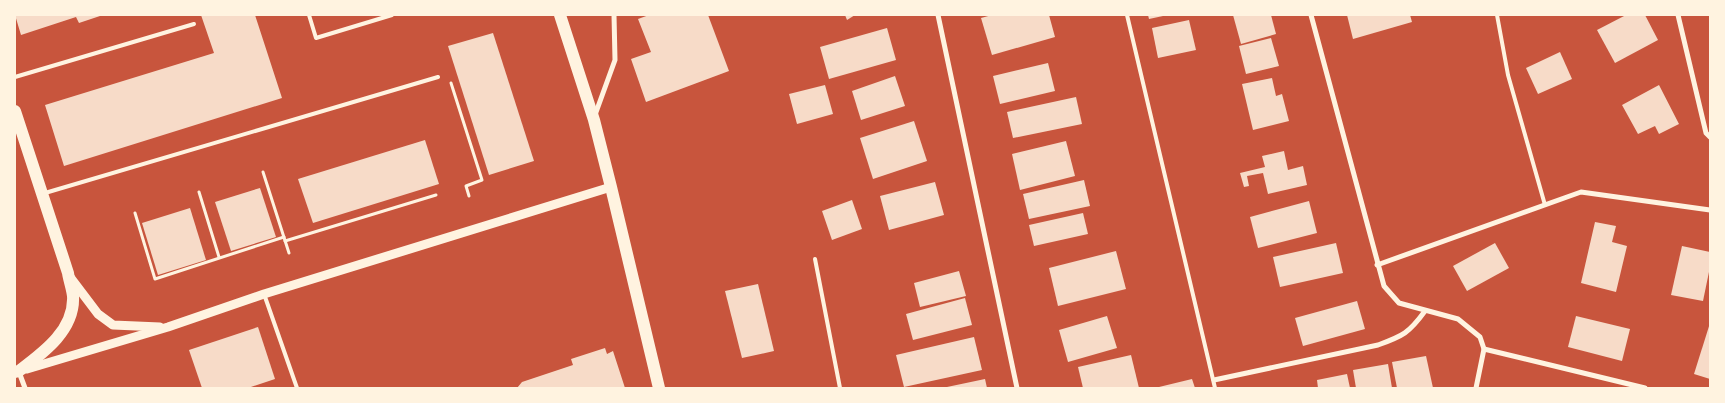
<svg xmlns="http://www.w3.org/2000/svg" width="1725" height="403" font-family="Arial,sans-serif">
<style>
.building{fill:#f7dbc8}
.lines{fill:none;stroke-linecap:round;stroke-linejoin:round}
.path{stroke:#fff3e0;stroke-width:3}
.service{stroke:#fff3e0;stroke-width:4}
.minor{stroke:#fff3e0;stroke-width:5}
.tertiary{stroke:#fff3e0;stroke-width:9}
.primary{stroke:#fff3e0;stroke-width:12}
</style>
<rect width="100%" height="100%" fill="#c8553d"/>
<g class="building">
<path d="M15,15H103L79,23L76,17L21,35Z"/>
<path d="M201,15H255L282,98L64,166L45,105L214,53Z"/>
<path d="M649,15H708L729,71L646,102L631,59L651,52L638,19Z"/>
<path d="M845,15H855L847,20Z"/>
<path d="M992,15H1049L1055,37L992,55L981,18Z"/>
<path d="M1148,15H1163V16L1149,19Z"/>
<path d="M1233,15H1271L1276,34L1241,44Z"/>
<path d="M1347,15H1410L1412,22L1353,39Z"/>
<path d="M1626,15H1645L1658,40L1615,63L1597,30Z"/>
<path d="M1189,20L1196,50L1158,58L1152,28Z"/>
<path d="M887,28L896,60L829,79L820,47Z"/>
<path d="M493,33L534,161L489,175L448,46Z"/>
<path d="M1271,38L1279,66L1246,74L1239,46Z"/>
<path d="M1560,52L1572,79L1538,94L1526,68Z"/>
<path d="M1048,63L1055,91L1000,104L993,76Z"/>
<path d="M895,76L905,106L861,120L852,91Z"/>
<path d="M1272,78L1276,96L1282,94L1289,121L1253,130L1242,84Z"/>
<path d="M825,85L833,114L797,124L789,94Z"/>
<path d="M1659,85L1679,124L1659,134L1655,126L1638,134L1622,105Z"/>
<path d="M1076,97L1082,124L1013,138L1007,112Z"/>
<path d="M914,121L927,161L873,179L860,138Z"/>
<path d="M425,140L439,184L313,223L298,179Z"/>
<path d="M1066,141L1075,176L1020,190L1012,154Z"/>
<path d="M1284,151L1288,170L1303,166L1307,185L1268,194L1263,173L1247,176L1249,186L1244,187L1240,173L1265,167L1262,156Z"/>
<path d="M1084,180L1090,206L1029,219L1023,194Z"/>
<path d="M935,182L944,215L889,230L880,196Z"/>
<path d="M260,188L276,237L231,251L215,202Z"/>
<path d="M852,200L862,229L832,240L822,211Z"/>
<path d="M1309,201L1317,233L1258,248L1250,217Z"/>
<path d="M190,208L206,260L158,275L142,223Z"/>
<path d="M1083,213L1088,234L1034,246L1029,225Z"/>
<path d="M1595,222L1616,226L1612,242L1627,246L1616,292L1581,283Z"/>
<path d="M1336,243L1343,273L1280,287L1273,257Z"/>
<path d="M1495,243L1509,268L1467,291L1453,266Z"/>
<path d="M1682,246L1710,252V267L1703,301L1671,295Z"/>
<path d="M1116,251L1126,289L1058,306L1049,268Z"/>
<path d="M959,271L966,296L920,307L914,283Z"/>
<path d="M758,284L774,351L742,358L725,291Z"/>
<path d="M965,298L972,325L913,340L906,314Z"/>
<path d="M1357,301L1365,329L1303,346L1295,318Z"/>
<path d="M1107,316L1117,348L1068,362L1059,330Z"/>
<path d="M1576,316L1630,329L1622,361L1568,347Z"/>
<path d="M1710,323V379L1694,374Z"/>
<path d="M258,327L275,379L248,388H202L189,350Z"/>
<path d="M974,337L982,370L904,387L896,355Z"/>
<path d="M605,348L607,354L613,351L625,388H517L522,382L573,365L571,359Z"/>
<path d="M1131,355L1139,388H1083L1078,367Z"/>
<path d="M1426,356L1433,388H1397L1392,362Z"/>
<path d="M1388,364L1392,388H1356L1353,370Z"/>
<path d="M1347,374L1350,388H1318L1317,380Z"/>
<path d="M985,379L987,388H947V387Z"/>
<path d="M1192,379L1195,388H1159V387Z"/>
</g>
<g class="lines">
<g class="path">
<path d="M451,83L482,180L466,186L469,196"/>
<path d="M263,172L289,253"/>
<path d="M199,192L219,257"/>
<path d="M135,213L155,279L284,237"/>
<path d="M285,241L436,195"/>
</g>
<g class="service">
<path d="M309,15L316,38L392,15"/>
<path d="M1127,15L1215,388"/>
<path d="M1497,15L1508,75L1545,205"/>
<path d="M15,77L194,24"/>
<path d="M45,193L438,77"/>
<path d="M815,259L840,388"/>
<path d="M264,294L297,388"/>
</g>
<g class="minor">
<path d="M938,15L1017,388"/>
<path d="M1311,15L1384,286L1399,303L1458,319L1480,337L1484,349L1476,388"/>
<path d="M1678,15L1706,133L1710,137"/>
<path d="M595,115L615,60L614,15"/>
<path d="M1377,265L1581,192L1710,210"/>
<path d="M1484,349L1645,388"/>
<path d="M19,372L25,388"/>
<path d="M1214,380L1378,345C1403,336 1409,333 1425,311"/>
</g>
<g class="tertiary">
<path d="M70,277L98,314L113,325L160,327"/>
<path d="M27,369L168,327L264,294L611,187"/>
</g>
<g class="primary">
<path d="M560,15L594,120L611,187L659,388"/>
<path d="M15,111L68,273C69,280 72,288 73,296C75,330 43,353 19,371L15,372"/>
</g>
</g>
<rect width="1725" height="403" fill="none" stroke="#fff3e0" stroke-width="32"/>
</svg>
